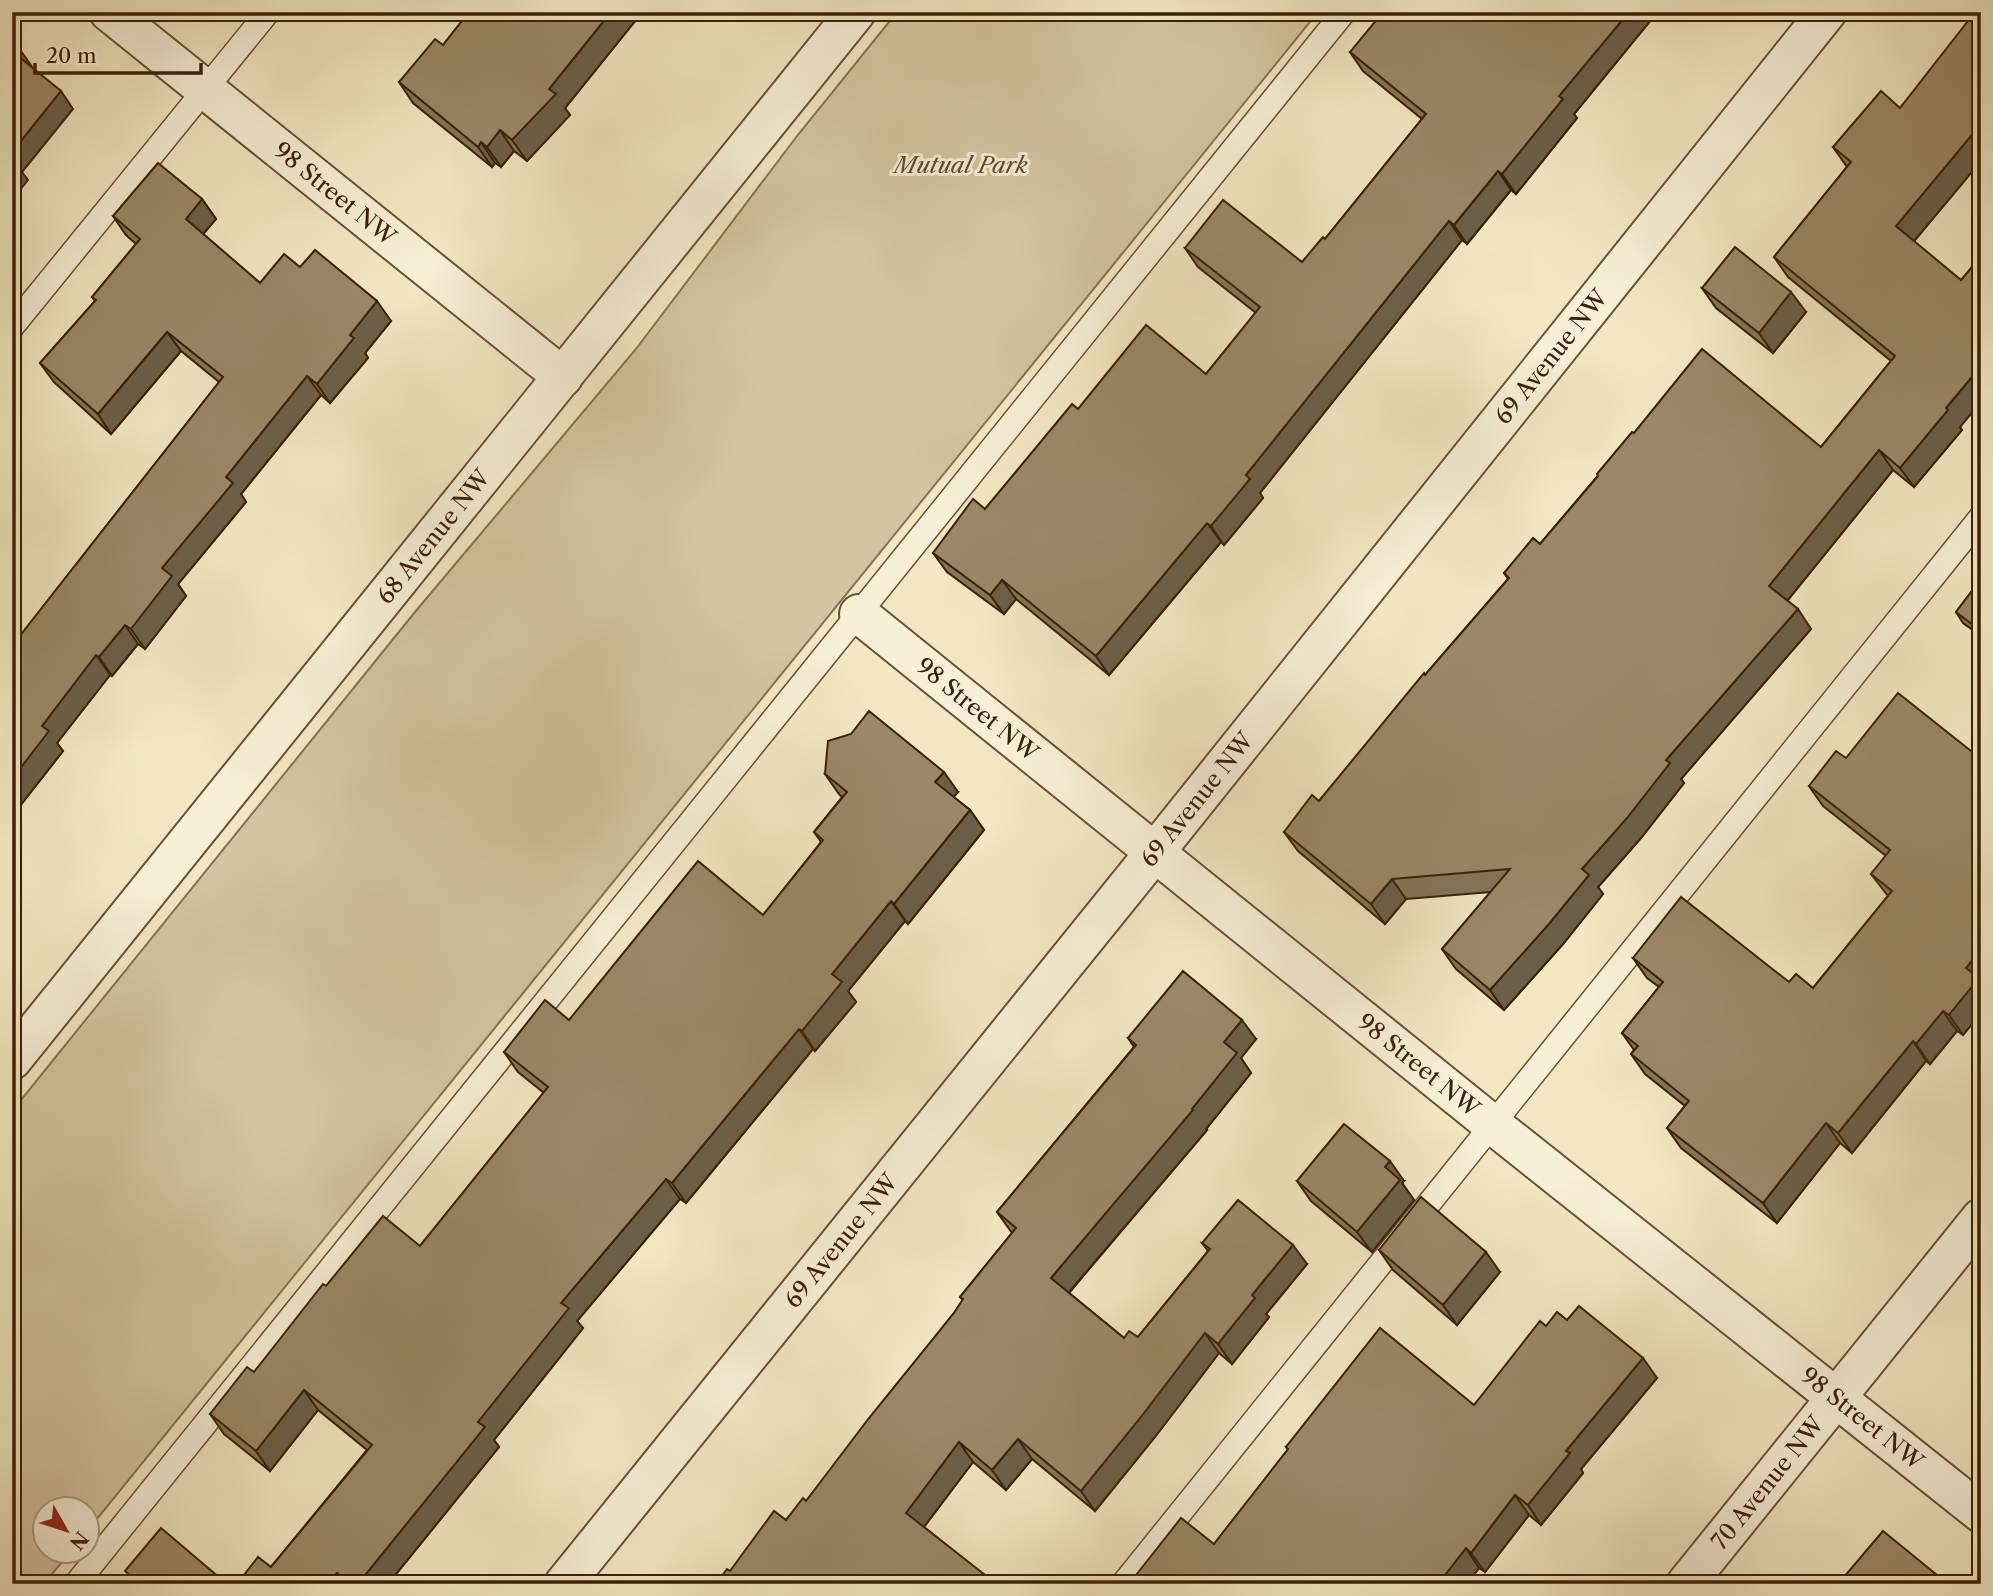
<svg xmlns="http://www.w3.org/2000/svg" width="1993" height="1596" font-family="'Libre Caslon Text',serif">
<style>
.green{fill:#d3c5a2;stroke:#867354;stroke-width:2}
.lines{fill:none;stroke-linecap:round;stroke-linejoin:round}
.service-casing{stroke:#685236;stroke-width:26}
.minor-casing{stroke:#685236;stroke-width:42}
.service{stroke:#f7efd7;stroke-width:23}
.minor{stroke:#f7efd7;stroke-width:38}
.wall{fill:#847559;stroke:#3a2107;stroke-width:2}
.shaded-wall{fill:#6c5f49;stroke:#3a2107;stroke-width:2}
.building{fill:#9a8868;stroke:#3a2107;stroke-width:2}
.labels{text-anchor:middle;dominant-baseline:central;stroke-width:6;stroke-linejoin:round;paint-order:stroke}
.park-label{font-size:23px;font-style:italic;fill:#604a2e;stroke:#f7efd7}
.street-label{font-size:23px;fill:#3a2107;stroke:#f7efd7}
</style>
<rect width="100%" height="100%" fill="#f2e7c2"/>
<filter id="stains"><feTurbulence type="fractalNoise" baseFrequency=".00286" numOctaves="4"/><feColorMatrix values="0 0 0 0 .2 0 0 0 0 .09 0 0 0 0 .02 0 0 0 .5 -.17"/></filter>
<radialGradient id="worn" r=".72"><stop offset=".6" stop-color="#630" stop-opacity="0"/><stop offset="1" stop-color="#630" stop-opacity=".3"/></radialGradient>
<path class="green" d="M897,12H1318L88,1530V1508H46V1550L71,1551L44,1584H12V1111L415,612L636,349L797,136Z"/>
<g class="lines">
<defs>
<g id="service">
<path d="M12,327L268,12"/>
<path d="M76,1584L1344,12"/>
<path d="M1123,1584L1981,517"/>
</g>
<g id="minor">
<path id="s1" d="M109,12L563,377"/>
<path id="s2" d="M859,614L1493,1125L1981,1513"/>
<path id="s3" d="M12,1060L856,12"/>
<path id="s4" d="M564,1584L1155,852L1827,12"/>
<path id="s5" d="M1686,1584L1981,1218"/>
</g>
</defs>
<use href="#service" class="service-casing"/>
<use href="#minor" class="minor-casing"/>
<use href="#service" class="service"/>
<use href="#minor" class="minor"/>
</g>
<g class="wall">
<path d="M469,12H638L640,15L565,108L570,115L527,161L514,151L501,167L495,163L492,167L413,103L399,82L443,45Z"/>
<path d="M1981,12V161L1914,241L1960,427L1962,430L1914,487L1893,470L1787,601L1811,629L1681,779L1684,783L1641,838L1598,887L1603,894L1563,944L1504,1010L1456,969L1442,949L1491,892L1406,899L1385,924L1298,851L1284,832L1319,801L1425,675L1508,579L1504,573L1540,544L1634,433L1821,447L1891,361L1788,277L1774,257L1847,167L1833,147L1900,108Z"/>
<path d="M1649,17L1651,20L1574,114L1577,118L1516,194L1511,190L1467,244L1462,240L1260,493L1263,498L1224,545L1221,542L1109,675L1016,599L1004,614L947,572L933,553L985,509L1078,409L1206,374L1256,313L1198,267L1185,248L1302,262L1325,239L1422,119L1363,71L1350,52Z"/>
<path d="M202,199L216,219L203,234L260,283L300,267L391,321L365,353L368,358L330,403L321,395L241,494L246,502L178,584L186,596L145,649L138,644L112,676L110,675L57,743L63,751L12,816V646L219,382L181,351L111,434L54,382L40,363L95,301L92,297L136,244L126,235L113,216Z"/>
<path d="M1702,288L1806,312L1773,353L1716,308Z"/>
<path d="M1981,579V636L1963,623L1956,612Z"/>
<path d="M1846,758L1981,759V1013L1963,1035L1957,1031L1930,1064L1926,1061L1852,1153L1840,1143L1777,1223L1681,1148L1667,1128L1685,1106L1645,1074L1631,1054L1634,1050L1622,1033L1659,987L1647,978L1633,958L1789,982L1813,988L1888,896L1871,874L1886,856L1823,806L1809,786Z"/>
<path d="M825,774L958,792L953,797L970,810L984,830L908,924L905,921L848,991L856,1002L815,1051L813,1049L686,1203L680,1199L577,1321L583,1328L494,1440L499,1447L388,1584H237L271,1567L367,1450L318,1410L270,1471L224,1434L210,1414L254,1372L326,1286L420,1246L544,1093L518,1072L504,1052L569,1020L763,915L821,842L814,832L842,797L839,794Z"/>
<path d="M1128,1038L1256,1039L1241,1058L1251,1073L1206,1129L1207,1130L1069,1293L1124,1338L1138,1337L1208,1251L1202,1243L1307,1264L1266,1314L1269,1317L1232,1364L1219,1353L1155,1437L1095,1511L1032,1459L1006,1490L973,1462L924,1527L995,1584H716L806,1501L954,1313L963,1300L960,1297L1012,1233L997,1212L1134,1047Z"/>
<path d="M1297,1181H1404L1402,1183L1414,1200L1372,1252L1311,1201Z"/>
<path d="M1379,1250L1500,1272L1457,1325L1393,1270Z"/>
<path d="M1567,1320L1657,1378L1581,1469L1583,1473L1541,1525L1529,1515L1485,1572L1479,1568L1467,1584H1129L1214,1544L1288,1450L1286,1447L1474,1405L1546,1326Z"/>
</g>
<g class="shaded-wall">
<path d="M611,12H638L640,15L565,108L570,115L527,161L512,140L549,89Z"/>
<path d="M1629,12H1653L1649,17L1651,20L1574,114L1577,118L1516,194L1502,174L1559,96Z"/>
<path d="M21,51L33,68L18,56Z"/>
<path d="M61,91L73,109L22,172L28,180L12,200V152Z"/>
<path d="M500,130L514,151L501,167L487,147Z"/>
<path d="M1976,130L1981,136V161L1910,246L1896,226Z"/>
<path d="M481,142L495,163L492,167L478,147Z"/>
<path d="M1498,171L1511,190L1467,244L1454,225Z"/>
<path d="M202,199L216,219L199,239L186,219Z"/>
<path d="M1449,221L1462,240L1260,493L1263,498L1224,545L1211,526L1246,475Z"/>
<path d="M1791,292L1806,312L1773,353L1759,333Z"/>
<path d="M377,301L391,321L365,353L368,358L330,403L317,384L350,335Z"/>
<path d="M167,332L181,351L111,434L98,414Z"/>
<path d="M1981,366V402L1960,427L1962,430L1914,487L1900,468L1946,408Z"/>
<path d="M307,376L321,395L241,494L246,502L178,584L186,596L145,649L131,629L162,568L226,477Z"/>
<path d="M1879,450L1893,470L1783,606L1769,586Z"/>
<path d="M1207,523L1221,542L1109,675L1096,656Z"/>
<path d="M1002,580L1016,599L1004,614L990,595Z"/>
<path d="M1798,609L1811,629L1681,779L1684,783L1641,838L1598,887L1603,894L1563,944L1504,1010L1490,990L1666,760Z"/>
<path d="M125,625L138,644L112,676L99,657Z"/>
<path d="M96,655L110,675L57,743L63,751L12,816V779L42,726Z"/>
<path d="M944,772L958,792L949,802L935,782Z"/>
<path d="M970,810L984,830L908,924L894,904Z"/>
<path d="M1392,879L1406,899L1385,924L1371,904Z"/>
<path d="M891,901L905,921L848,991L856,1002L815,1051L802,1031L832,974Z"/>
<path d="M1981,949V1013L1963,1035L1949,1015L1966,968Z"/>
<path d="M1943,1011L1957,1031L1930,1064L1916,1044Z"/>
<path d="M1242,1020L1256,1039L1241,1058L1251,1073L1206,1129L1207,1130L1064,1298L1051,1278L1192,1109L1224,1042Z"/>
<path d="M799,1029L813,1049L686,1203L672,1183Z"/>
<path d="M1913,1041L1926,1061L1852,1153L1838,1133Z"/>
<path d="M1826,1123L1840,1143L1777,1223L1763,1203Z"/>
<path d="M1390,1161L1404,1181L1402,1183L1414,1200L1372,1252L1357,1232L1385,1167Z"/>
<path d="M666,1179L680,1199L577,1321L583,1328L494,1440L499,1447L388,1584H358L478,1422L561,1303Z"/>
<path d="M1293,1245L1307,1264L1266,1314L1269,1317L1232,1364L1218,1344L1252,1295Z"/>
<path d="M1486,1252L1500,1272L1457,1325L1443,1305Z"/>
<path d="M1205,1333L1219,1353L1155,1437L1095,1511L1081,1491Z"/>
<path d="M1643,1358L1657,1378L1581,1469L1583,1473L1541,1525L1528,1505L1566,1451Z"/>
<path d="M304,1390L318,1410L270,1471L256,1451Z"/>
<path d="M1018,1439L1032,1459L1006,1490L992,1470Z"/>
<path d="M959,1442L973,1462L920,1532L906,1513Z"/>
<path d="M1515,1495L1529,1515L1485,1572L1471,1553Z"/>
<path d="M1466,1548L1479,1568L1467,1584H1438Z"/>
<path d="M337,1573L344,1584H328Z"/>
</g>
<g class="building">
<path d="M469,12H611L549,89L556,94L512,140L500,130L487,147L481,142L478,147L399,82L435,39L443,45Z"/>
<path d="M1383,12H1629L1559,96L1563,99L1502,174L1498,171L1454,225L1449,221L1246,475L1250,479L1211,526L1207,523L1096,656L1002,580L990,595L933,553L973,499L985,509L1072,404L1078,409L1146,325L1206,374L1260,307L1185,248L1223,200L1302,262L1323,237L1325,239L1426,114L1350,52Z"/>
<path d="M1975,12H1981V134L1976,130L1896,226L1961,280L1981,256V366L1946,408L1948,410L1900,468L1879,450L1769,586L1798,609L1666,760L1670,763L1627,818L1582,869L1589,875L1549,924L1490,990L1442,949L1510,869L1392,879L1371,904L1284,832L1312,795L1319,801L1424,673L1425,675L1509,578L1504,573L1533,538L1540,544L1598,476L1597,474L1632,432L1634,433L1702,349L1821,447L1895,356L1774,257L1851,162L1833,147L1881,91L1900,108Z"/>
<path d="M12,44L21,51L18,56L61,91L12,152Z"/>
<path d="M12,160L16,163L12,168Z"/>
<path d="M158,163L202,199L186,219L260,283L284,254L300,267L315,250L377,301L350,335L354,338L317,384L307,376L226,477L233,483L162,568L172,576L131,629L125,625L99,657L96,655L42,726L49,731L12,779V646L223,377L167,332L98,414L40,363L96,300L92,297L140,239L113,216Z"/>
<path d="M1735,247L1791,292L1759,333L1702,288Z"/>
<path d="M1981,579V631L1956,612Z"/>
<path d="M1898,693L1981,759V949L1966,968L1979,978L1949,1015L1943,1011L1916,1044L1913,1041L1838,1133L1826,1123L1763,1203L1667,1128L1689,1101L1631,1054L1638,1046L1622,1033L1663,982L1633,958L1681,897L1789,982L1796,974L1813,988L1892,891L1871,874L1890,850L1809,786L1836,751L1846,758Z"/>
<path d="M869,711L944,772L935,782L970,810L894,904L891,901L832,974L842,982L802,1031L799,1029L672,1183L666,1179L561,1303L569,1308L478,1422L485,1427L358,1584H350L337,1573L328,1584H237L258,1557L271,1567L372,1445L304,1390L256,1451L210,1414L247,1367L254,1372L323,1284L326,1286L383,1216L420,1246L548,1087L504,1052L545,1000L569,1020L698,861L763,915L823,840L814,832L847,792L825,774L828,741L851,734Z"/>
<path d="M1183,971L1242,1020L1224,1042L1237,1053L1192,1109L1193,1110L1051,1278L1124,1338L1129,1331L1138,1337L1210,1249L1202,1243L1238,1200L1293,1245L1252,1295L1255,1298L1218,1344L1205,1333L1141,1417L1081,1491L1018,1439L992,1470L959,1442L906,1513L994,1582L993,1584H716L727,1569L730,1571L774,1511L786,1520L803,1498L806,1501L869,1418L954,1313L963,1299L960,1297L1016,1228L997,1212L1136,1045L1128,1038Z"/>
<path d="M1344,1124L1390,1161L1385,1167L1400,1180L1357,1232L1297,1181Z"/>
<path d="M1421,1197L1486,1252L1443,1305L1379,1250Z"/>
<path d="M1579,1306L1643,1358L1566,1451L1570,1453L1528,1505L1515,1495L1471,1553L1466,1548L1438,1584H1129L1181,1518L1214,1544L1288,1449L1286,1447L1380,1328L1474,1405L1540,1321L1546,1326L1557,1312L1567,1320Z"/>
<path d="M161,1528L227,1584H132L135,1580L125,1571Z"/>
<path d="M1883,1531L1948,1584H1838Z"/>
</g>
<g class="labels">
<g class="park-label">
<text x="961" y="165">Mutual Park</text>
</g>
<g class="street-label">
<text stroke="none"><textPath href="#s1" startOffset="290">98 Street NW</textPath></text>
<text stroke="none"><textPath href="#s4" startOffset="1575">69 Avenue NW</textPath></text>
<text stroke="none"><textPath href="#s3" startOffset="672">68 Avenue NW</textPath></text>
<text stroke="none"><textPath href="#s2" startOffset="152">98 Street NW</textPath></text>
<text stroke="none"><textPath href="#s4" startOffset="1008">69 Avenue NW</textPath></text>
<text stroke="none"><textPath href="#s2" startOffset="719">98 Street NW</textPath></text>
<text stroke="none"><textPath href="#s4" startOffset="441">69 Avenue NW</textPath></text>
<text stroke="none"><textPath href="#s2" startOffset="1286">98 Street NW</textPath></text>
<text stroke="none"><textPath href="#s5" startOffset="130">70 Avenue NW</textPath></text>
</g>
</g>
<rect width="1993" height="1596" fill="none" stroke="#f2e7c2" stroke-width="42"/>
<rect x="14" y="14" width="1965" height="1568" fill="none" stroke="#3a2107" stroke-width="3.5"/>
<rect x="21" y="21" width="1951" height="1554" fill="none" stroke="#3a2107" stroke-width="2"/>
<g transform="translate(66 1530) rotate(129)"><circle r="33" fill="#f7efd7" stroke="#ab9d84" stroke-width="2"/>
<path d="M0-5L12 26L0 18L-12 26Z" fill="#8f2418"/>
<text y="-10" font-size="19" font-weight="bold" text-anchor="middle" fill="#3a2107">N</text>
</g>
<path d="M35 63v10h166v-10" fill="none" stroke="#3a2107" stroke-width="3.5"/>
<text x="46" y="63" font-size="21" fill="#3a2107" stroke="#f7efd7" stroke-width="5" paint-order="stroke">20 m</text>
<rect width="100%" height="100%" filter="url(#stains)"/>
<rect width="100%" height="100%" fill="url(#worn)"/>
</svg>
